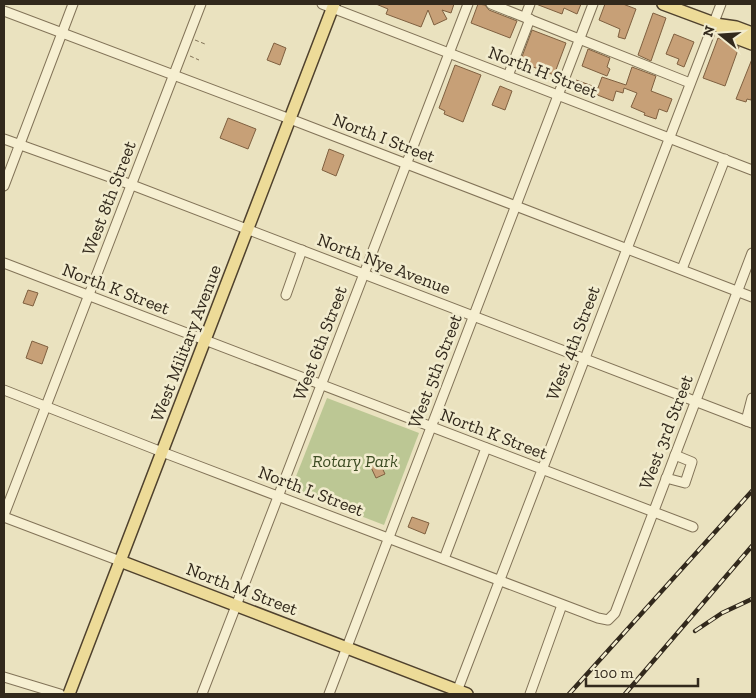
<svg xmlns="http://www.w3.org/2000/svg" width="756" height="698" font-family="'Zilla Slab',serif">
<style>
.green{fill:#bcc794}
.building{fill:#c7a077;stroke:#7f6040}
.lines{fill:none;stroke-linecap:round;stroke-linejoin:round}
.minor-casing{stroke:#827358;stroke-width:11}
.major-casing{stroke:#4f412d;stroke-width:14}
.path{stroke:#827358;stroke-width:1;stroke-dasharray:4 2.5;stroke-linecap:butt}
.minor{stroke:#f6efd1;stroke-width:9}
.major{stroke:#eddb98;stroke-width:11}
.rail-casing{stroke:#32291c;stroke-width:4.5}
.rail{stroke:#f2ecce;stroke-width:2.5;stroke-dasharray:8;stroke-linecap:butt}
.labels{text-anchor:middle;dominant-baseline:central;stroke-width:5;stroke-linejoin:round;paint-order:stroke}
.street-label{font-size:18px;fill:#32291c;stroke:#f2ecce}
.park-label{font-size:18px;font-style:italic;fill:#3e4d24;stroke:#f2ecce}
</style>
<rect width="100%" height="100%" fill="#eae2bf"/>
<path class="green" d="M327,398L419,433L384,525L291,489Z"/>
<g class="building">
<path d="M376,4H454L451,13L442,10L447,19L434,25L428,10L421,27L386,14L388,9Z"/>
<path d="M478,4L485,5L489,10L517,21L510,38L471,23Z"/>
<path d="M536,4H581L577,14L564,8L562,14Z"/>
<path d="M605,4H623L636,9L625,39L618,37L620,29L599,20Z"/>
<path d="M653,13L666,18L651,61L638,55Z"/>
<path d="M532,30L566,43L554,75L520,62Z"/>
<path d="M674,34L694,42L684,67L677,64L679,59L666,54Z"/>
<path d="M718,38L739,47L725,86L703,78Z"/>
<path d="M274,43L286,48L280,65L267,60Z"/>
<path d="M588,49L610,58L607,67L610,69L607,76L582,66Z"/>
<path d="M752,59V96L751,100L747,99L746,102L736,99Z"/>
<path d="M455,65L481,75L463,122L444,114L445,111L439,108Z"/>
<path d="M632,67L656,76L651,91L672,99L667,112L659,109L656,119L644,115L645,113L631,107L637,93L624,88L623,93L616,91L613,101L574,86L576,80L598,88L602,77L626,85Z"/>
<path d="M500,86L512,91L505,110L492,105Z"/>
<path d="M228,118L256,129L248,149L220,138Z"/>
<path d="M329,149L344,155L336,176L322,170Z"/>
<path d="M28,290L38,293L33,306L23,303Z"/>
<path d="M32,341L48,347L42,364L26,358Z"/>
<path d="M377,457L385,474L376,478L368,461Z"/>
<path d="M412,517L429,523L425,534L408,527Z"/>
</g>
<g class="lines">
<defs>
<g id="minor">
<path d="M322,4L752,170"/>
<path d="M491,4L690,83"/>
<path d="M4,11L290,119L752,297"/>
<path d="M525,17L530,4"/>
<path d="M508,76L530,19"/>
<path d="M4,139L132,185L752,423"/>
<path d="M4,186L73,4"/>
<path d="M4,263L693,527"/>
<path d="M682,269L725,159"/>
<path d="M286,295L302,250"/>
<path d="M4,390L162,452L598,618L608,620L615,613L752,253"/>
<path d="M746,421L752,398"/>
<path d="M666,478L685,483L692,462L675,455"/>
<path d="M4,515L201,4"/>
<path d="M4,517L120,561"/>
<path d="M444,559L486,448"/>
<path d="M4,677L60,694"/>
<path d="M202,694L468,4"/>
<path d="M329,694L593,4"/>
<path d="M456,694L721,4"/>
<path d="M530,694L562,605"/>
</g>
<g id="major">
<path d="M663,4L714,23L731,36L752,44"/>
<path d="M715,24L736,27L752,33"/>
<path d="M120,561L467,694"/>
<path d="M69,694L334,4"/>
</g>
</defs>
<use href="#minor" class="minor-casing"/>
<use href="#major" class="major-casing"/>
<g class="path">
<path d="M195,40L205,44"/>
<path d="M190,56L199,60"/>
</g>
<use href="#minor" class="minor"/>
<use href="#major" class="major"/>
<defs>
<g id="rail">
<path d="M695,631L722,613L752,599"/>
<path d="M569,694L752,491"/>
<path d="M625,694L752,546"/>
</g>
</defs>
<use href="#rail" class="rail-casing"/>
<use href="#rail" class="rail"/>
</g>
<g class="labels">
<g class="street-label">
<text transform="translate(543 72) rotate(21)">North H Street</text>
<text transform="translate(384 138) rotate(21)">North I Street</text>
<text transform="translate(109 198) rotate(-69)">West 8th Street</text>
<text transform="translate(384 264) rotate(21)">North Nye Avenue</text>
<text transform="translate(116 289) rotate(21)">North K Street</text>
<text transform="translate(186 343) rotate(-69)">West Military Avenue</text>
<text transform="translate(320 343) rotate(-69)">West 6th Street</text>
<text transform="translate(573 343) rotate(-69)">West 4th Street</text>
<text transform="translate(435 371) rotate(-69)">West 5th Street</text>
<text transform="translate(666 432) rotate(-69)">West 3rd Street</text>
<text transform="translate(494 434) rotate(21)">North K Street</text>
<text transform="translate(311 491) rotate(21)">North L Street</text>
<text transform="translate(242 589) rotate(21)">North M Street</text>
</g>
<g class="park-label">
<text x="355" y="461">Rotary Park</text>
</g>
</g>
<rect width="756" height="698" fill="none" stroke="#32291c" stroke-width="10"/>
<g transform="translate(721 35) rotate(287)" stroke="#f2ecce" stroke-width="4" paint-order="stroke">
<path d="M0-4L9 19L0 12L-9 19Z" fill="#32291c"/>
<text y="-8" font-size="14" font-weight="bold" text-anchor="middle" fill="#32291c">N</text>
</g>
<path d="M586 678v8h112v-8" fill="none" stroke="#32291c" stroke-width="2.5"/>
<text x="594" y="678" font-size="15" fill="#32291c" stroke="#f2ecce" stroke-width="4" paint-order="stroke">100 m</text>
</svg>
